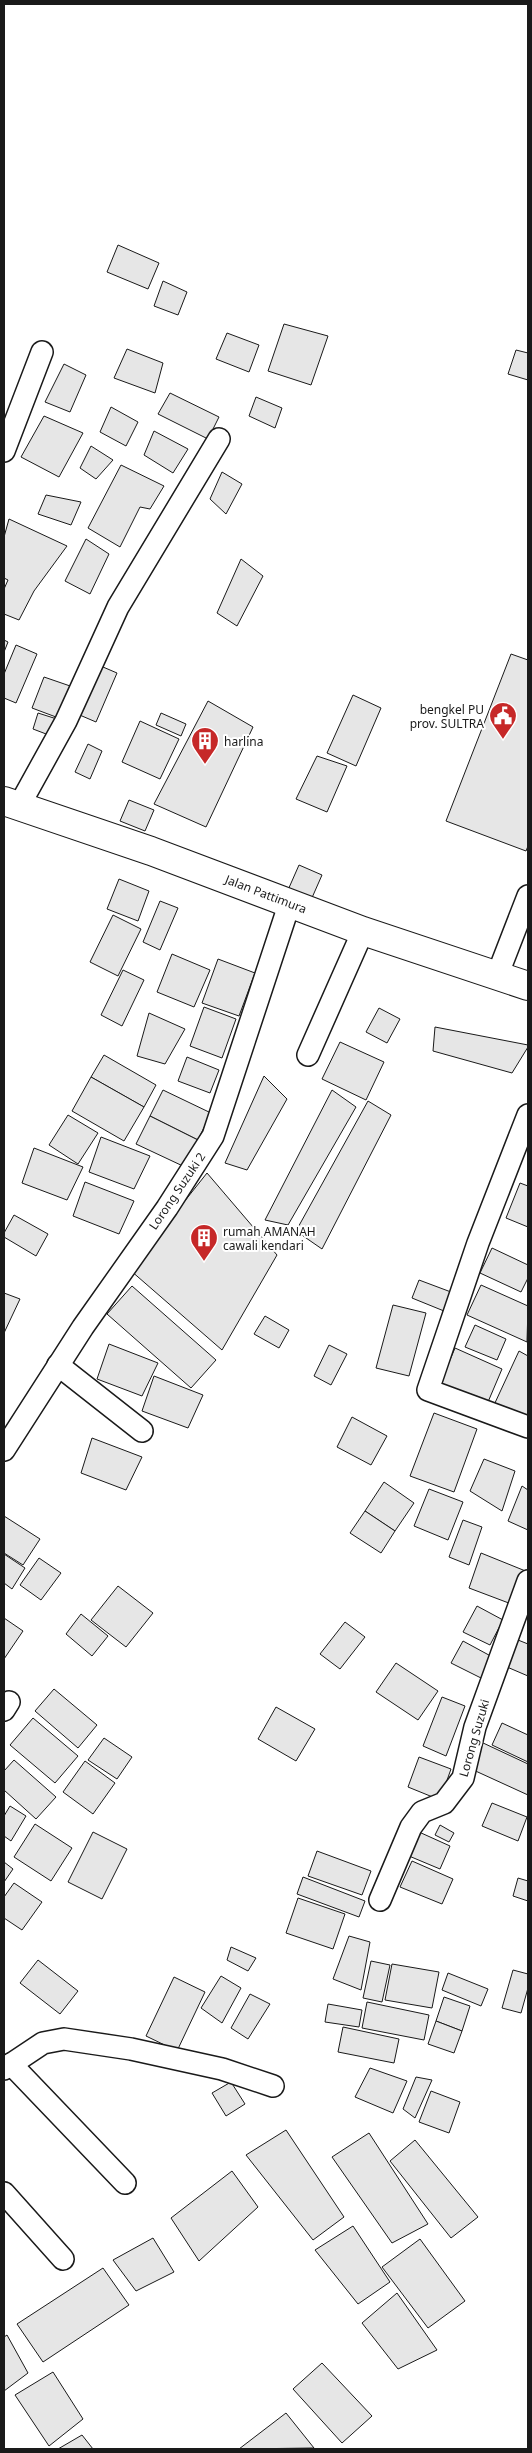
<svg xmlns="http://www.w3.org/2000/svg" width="532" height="2453" font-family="'Noto Sans',sans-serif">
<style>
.building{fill:#e6e6e6;stroke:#1a1a1a}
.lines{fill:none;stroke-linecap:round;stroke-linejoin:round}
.street-casing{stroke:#1a1a1a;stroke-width:24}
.highway-casing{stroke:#1a1a1a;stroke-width:30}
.street{stroke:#fff;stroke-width:21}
.highway{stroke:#fff;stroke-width:28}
.labels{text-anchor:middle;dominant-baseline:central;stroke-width:4;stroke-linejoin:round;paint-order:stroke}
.poi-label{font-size:12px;fill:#1a1a1a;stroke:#fff;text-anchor:start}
.street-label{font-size:12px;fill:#1a1a1a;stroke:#fff}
</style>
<rect width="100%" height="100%" fill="#fff"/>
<g class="building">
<path d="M118,245L159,263L148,289L107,272Z"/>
<path d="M163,281L187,292L178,315L154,306Z"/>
<path d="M284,324L328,336L311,385L268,371Z"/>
<path d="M227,333L259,345L249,372L216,359Z"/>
<path d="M127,349L163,363L155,393L114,378Z"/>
<path d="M516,350L528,353V380L508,374Z"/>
<path d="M64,364L86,375L70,412L45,402Z"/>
<path d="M170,393L219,417L208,439L158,414Z"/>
<path d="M256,397L282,408L275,428L249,416Z"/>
<path d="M111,407L138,422L126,446L100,432Z"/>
<path d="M44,416L83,433L59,477L21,457Z"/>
<path d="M154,431L188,449L173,473L144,455Z"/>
<path d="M91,446L113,460L96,479L80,468Z"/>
<path d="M121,465L164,486L150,509L140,507L120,547L88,528Z"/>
<path d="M222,472L242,484L226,514L210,499Z"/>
<path d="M46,495L81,502L71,525L38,514Z"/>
<path d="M9,519L67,546L34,591L19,620L4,614V589L8,580L4,578V537Z"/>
<path d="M86,539L109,554L90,594L65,581Z"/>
<path d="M241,559L263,576L237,626L217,613Z"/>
<path d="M4,640L8,642L4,652Z"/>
<path d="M16,645L37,654L16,703L4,698V674Z"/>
<path d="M511,654L528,660V846L526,851L446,821Z"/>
<path d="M96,664L117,673L96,722L75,713Z"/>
<path d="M44,677L76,688L64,720L32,708Z"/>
<path d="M353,695L381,708L356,766L327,753Z"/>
<path d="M208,701L253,727L206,827L154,804Z"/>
<path d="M38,713L60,720L54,737L33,729Z"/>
<path d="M161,713L186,724L181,736L156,725Z"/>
<path d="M140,721L179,739L160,779L122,762Z"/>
<path d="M88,744L102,751L90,779L75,772Z"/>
<path d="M317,756L347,766L327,812L296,799Z"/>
<path d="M129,800L154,810L145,831L120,821Z"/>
<path d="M299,865L322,875L311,900L288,890Z"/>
<path d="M119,879L149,891L138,921L107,909Z"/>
<path d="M160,901L178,908L160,950L143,942Z"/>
<path d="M113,915L141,929L118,976L90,962Z"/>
<path d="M172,954L210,970L194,1007L157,992Z"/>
<path d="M218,959L255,973L239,1016L202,1003Z"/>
<path d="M123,970L144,980L122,1026L101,1015Z"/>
<path d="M204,1007L236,1019L222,1058L190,1046Z"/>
<path d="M379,1008L400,1019L387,1043L366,1032Z"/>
<path d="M149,1013L185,1029L165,1064L137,1056Z"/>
<path d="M435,1027L528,1045V1047L512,1073L433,1051Z"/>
<path d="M340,1042L384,1062L366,1100L322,1079Z"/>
<path d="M104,1055L156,1085L144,1107L91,1077Z"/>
<path d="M187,1057L219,1070L210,1093L178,1081Z"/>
<path d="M264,1076L287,1099L247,1170L225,1163Z"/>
<path d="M91,1077L144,1107L124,1141L72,1111Z"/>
<path d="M163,1090L211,1113L198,1140L150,1116Z"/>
<path d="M332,1090L356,1107L288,1225L265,1220Z"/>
<path d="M368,1101L391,1115L322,1249L296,1231Z"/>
<path d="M68,1115L98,1133L78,1164L49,1145Z"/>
<path d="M150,1116L198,1140L185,1167L136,1144Z"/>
<path d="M101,1137L150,1156L134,1189L89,1172Z"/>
<path d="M34,1148L83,1167L67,1200L22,1183Z"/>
<path d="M207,1173L277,1255L222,1350L130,1270Z"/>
<path d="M85,1182L134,1201L119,1234L73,1216Z"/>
<path d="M520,1183L528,1186V1227L506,1218Z"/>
<path d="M14,1215L48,1234L36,1256L4,1237V1233Z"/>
<path d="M492,1248L528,1265V1278L521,1292L480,1273Z"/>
<path d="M419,1280L451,1292L444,1311L412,1298Z"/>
<path d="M481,1285L528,1306L527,1342L467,1315Z"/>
<path d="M132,1286L216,1360L191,1388L107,1314Z"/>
<path d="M4,1293L20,1299L4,1333Z"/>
<path d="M393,1305L426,1313L409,1376L376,1368Z"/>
<path d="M265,1316L289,1330L279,1348L254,1334Z"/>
<path d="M475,1325L506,1339L497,1360L465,1347Z"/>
<path d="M109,1344L158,1363L142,1396L97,1379Z"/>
<path d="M329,1345L347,1354L331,1385L314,1376Z"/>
<path d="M455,1348L502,1369L485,1409L438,1388Z"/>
<path d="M519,1351L528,1356V1420L494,1405Z"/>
<path d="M154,1376L203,1395L188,1428L142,1411Z"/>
<path d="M434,1413L477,1429L454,1492L410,1476Z"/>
<path d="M352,1417L387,1436L371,1465L337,1447Z"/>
<path d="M92,1438L142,1457L126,1490L81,1473Z"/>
<path d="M484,1459L515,1471L502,1511L470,1491Z"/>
<path d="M384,1482L414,1503L395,1531L365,1511Z"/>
<path d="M522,1486L528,1490V1530L508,1521Z"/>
<path d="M429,1489L463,1502L448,1540L414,1526Z"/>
<path d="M365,1511L395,1531L381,1553L350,1533Z"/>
<path d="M4,1516L40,1539L23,1565L4,1553Z"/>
<path d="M463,1520L482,1527L469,1565L449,1557Z"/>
<path d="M481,1553L528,1572L514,1605L469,1588Z"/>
<path d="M4,1554L25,1568L12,1589L4,1583Z"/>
<path d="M39,1558L61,1573L41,1600L20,1585Z"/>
<path d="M118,1586L153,1613L126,1647L91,1620Z"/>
<path d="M477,1606L503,1620L490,1645L463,1632Z"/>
<path d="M81,1614L108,1636L92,1656L66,1634Z"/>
<path d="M4,1618L23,1631L4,1659Z"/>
<path d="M345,1622L365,1637L340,1669L320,1654Z"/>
<path d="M518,1640L528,1644V1676L507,1667Z"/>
<path d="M463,1641L498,1660L487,1681L451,1663Z"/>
<path d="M396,1663L438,1691L418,1720L376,1692Z"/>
<path d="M54,1689L97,1725L78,1748L35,1711Z"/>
<path d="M442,1697L465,1706L446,1756L423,1746Z"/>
<path d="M276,1707L315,1729L296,1761L258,1739Z"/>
<path d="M33,1718L78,1756L55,1783L10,1745Z"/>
<path d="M502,1723L528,1735V1762L492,1745Z"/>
<path d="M104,1738L132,1757L117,1779L88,1760Z"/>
<path d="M481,1742L528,1764V1795L469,1768Z"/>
<path d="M419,1757L451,1769L440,1800L408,1787Z"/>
<path d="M14,1760L56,1797L36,1819L4,1790V1771Z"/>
<path d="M85,1761L115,1783L93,1814L63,1792Z"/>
<path d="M492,1803L527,1817L518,1841L482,1826Z"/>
<path d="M10,1806L26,1816L11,1841L4,1836V1816Z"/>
<path d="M35,1824L72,1848L51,1881L14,1857Z"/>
<path d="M440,1825L454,1833L449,1842L435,1835Z"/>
<path d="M93,1832L127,1849L102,1899L68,1882Z"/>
<path d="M419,1832L450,1846L440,1869L409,1856Z"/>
<path d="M317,1851L371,1871L362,1895L308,1876Z"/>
<path d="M412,1861L453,1879L442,1904L400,1887Z"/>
<path d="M4,1862L13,1869L4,1882Z"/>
<path d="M303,1877L365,1901L359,1917L297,1894Z"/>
<path d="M518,1878L528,1881V1901L513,1896Z"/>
<path d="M14,1883L42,1902L22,1930L4,1918V1897Z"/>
<path d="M298,1898L345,1914L333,1949L286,1933Z"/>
<path d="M349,1936L370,1942L361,1990L333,1979Z"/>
<path d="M231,1947L256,1958L248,1971L227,1960Z"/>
<path d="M38,1960L78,1991L60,2014L20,1983Z"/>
<path d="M371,1961L390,1965L382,2002L363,1998Z"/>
<path d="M392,1964L439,1972L432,2008L385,2000Z"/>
<path d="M513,1970L528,1974V1988L521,2013L502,2008Z"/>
<path d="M448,1973L488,1989L481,2006L442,1990Z"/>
<path d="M221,1976L241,1988L222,2023L201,2008Z"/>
<path d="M174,1977L205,1992L177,2051L146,2036Z"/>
<path d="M250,1994L270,2004L248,2039L231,2028Z"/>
<path d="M444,1997L470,2006L462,2031L436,2021Z"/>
<path d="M367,2002L429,2015L424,2040L362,2028Z"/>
<path d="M328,2004L362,2010L359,2027L325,2022Z"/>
<path d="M436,2021L462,2031L454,2053L428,2044Z"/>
<path d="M343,2027L399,2039L394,2063L338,2052Z"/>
<path d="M370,2068L407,2081L393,2113L355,2097Z"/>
<path d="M416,2077L432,2080L415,2118L403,2109Z"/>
<path d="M231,2082L245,2104L226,2116L212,2093Z"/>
<path d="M431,2091L460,2102L449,2133L419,2122Z"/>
<path d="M286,2130L344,2217L313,2240L246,2155Z"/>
<path d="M369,2133L428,2224L392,2243L332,2157Z"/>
<path d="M415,2140L478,2217L451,2238L390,2161Z"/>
<path d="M232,2171L258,2207L199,2261L171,2218Z"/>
<path d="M353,2226L390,2282L358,2304L315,2250Z"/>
<path d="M153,2238L174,2272L136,2291L113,2260Z"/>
<path d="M420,2239L465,2301L428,2328L382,2267Z"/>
<path d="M103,2268L129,2305L43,2362L17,2324Z"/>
<path d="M397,2293L437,2350L398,2369L362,2323Z"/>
<path d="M7,2335L28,2373L4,2391V2337Z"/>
<path d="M322,2363L372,2416L342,2443L293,2389Z"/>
<path d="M53,2372L83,2419L49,2446L15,2395Z"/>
<path d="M286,2413L314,2448L239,2449Z"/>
<path d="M82,2435L93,2449H58Z"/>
</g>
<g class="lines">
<defs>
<g id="street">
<path d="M4,451L42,352"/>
<path d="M19,806L66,721L118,607L219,439"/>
<path d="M497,976L528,896"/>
<path d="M308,1055L363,931"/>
<path d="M528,1115L478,1243L428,1390L528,1427"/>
<path d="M58,1365L142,1431"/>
<path d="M4,1450L83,1327L167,1208L213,1136L290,902"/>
<path d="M4,1710L9,1702"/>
<path d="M380,1900L411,1827L422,1812L444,1803L463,1778L475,1727L528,1581"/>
<path d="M11,2064L125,2183"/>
<path d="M4,2069L43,2043L64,2039L131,2049L222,2069L273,2086"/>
<path d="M4,2193L63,2259"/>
</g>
<path id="highway" d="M4,801L151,851L363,931L528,986"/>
</defs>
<use href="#street" class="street-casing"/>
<use href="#highway" class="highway-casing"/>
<use href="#street" class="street"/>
<use href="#highway" class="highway"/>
</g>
<defs>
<symbol id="civic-pin" viewBox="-11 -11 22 30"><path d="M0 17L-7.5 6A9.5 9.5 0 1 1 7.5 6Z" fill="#c62828" stroke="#fff"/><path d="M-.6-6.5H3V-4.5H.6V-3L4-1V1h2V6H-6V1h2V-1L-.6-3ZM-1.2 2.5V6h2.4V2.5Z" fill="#fff"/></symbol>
<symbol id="building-pin" viewBox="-11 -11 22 30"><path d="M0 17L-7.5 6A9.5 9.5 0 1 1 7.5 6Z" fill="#c62828" stroke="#fff"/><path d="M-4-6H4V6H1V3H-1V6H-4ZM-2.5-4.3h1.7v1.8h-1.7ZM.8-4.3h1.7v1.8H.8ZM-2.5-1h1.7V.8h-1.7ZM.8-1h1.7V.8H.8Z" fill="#fff"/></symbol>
</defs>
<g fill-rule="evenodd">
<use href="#civic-pin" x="487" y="700" width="32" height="43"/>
<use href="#building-pin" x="189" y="725" width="32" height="43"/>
<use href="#building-pin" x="188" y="1222" width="32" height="43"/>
</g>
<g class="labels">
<g class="poi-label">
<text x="484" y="709" text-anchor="end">bengkel PU<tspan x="484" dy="14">prov. SULTRA</tspan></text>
<text x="224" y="741">harlina</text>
<text x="223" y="1231">rumah AMANAH<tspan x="223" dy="14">cawali kendari</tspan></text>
</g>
<g class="street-label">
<text transform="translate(266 894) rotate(21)">Jalan Pattimura</text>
<text transform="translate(177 1191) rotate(-56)">Lorong Suzuki 2</text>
<text transform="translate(474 1738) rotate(-74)">Lorong Suzuki</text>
</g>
</g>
<rect width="532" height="2453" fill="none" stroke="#1a1a1a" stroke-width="10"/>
</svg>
